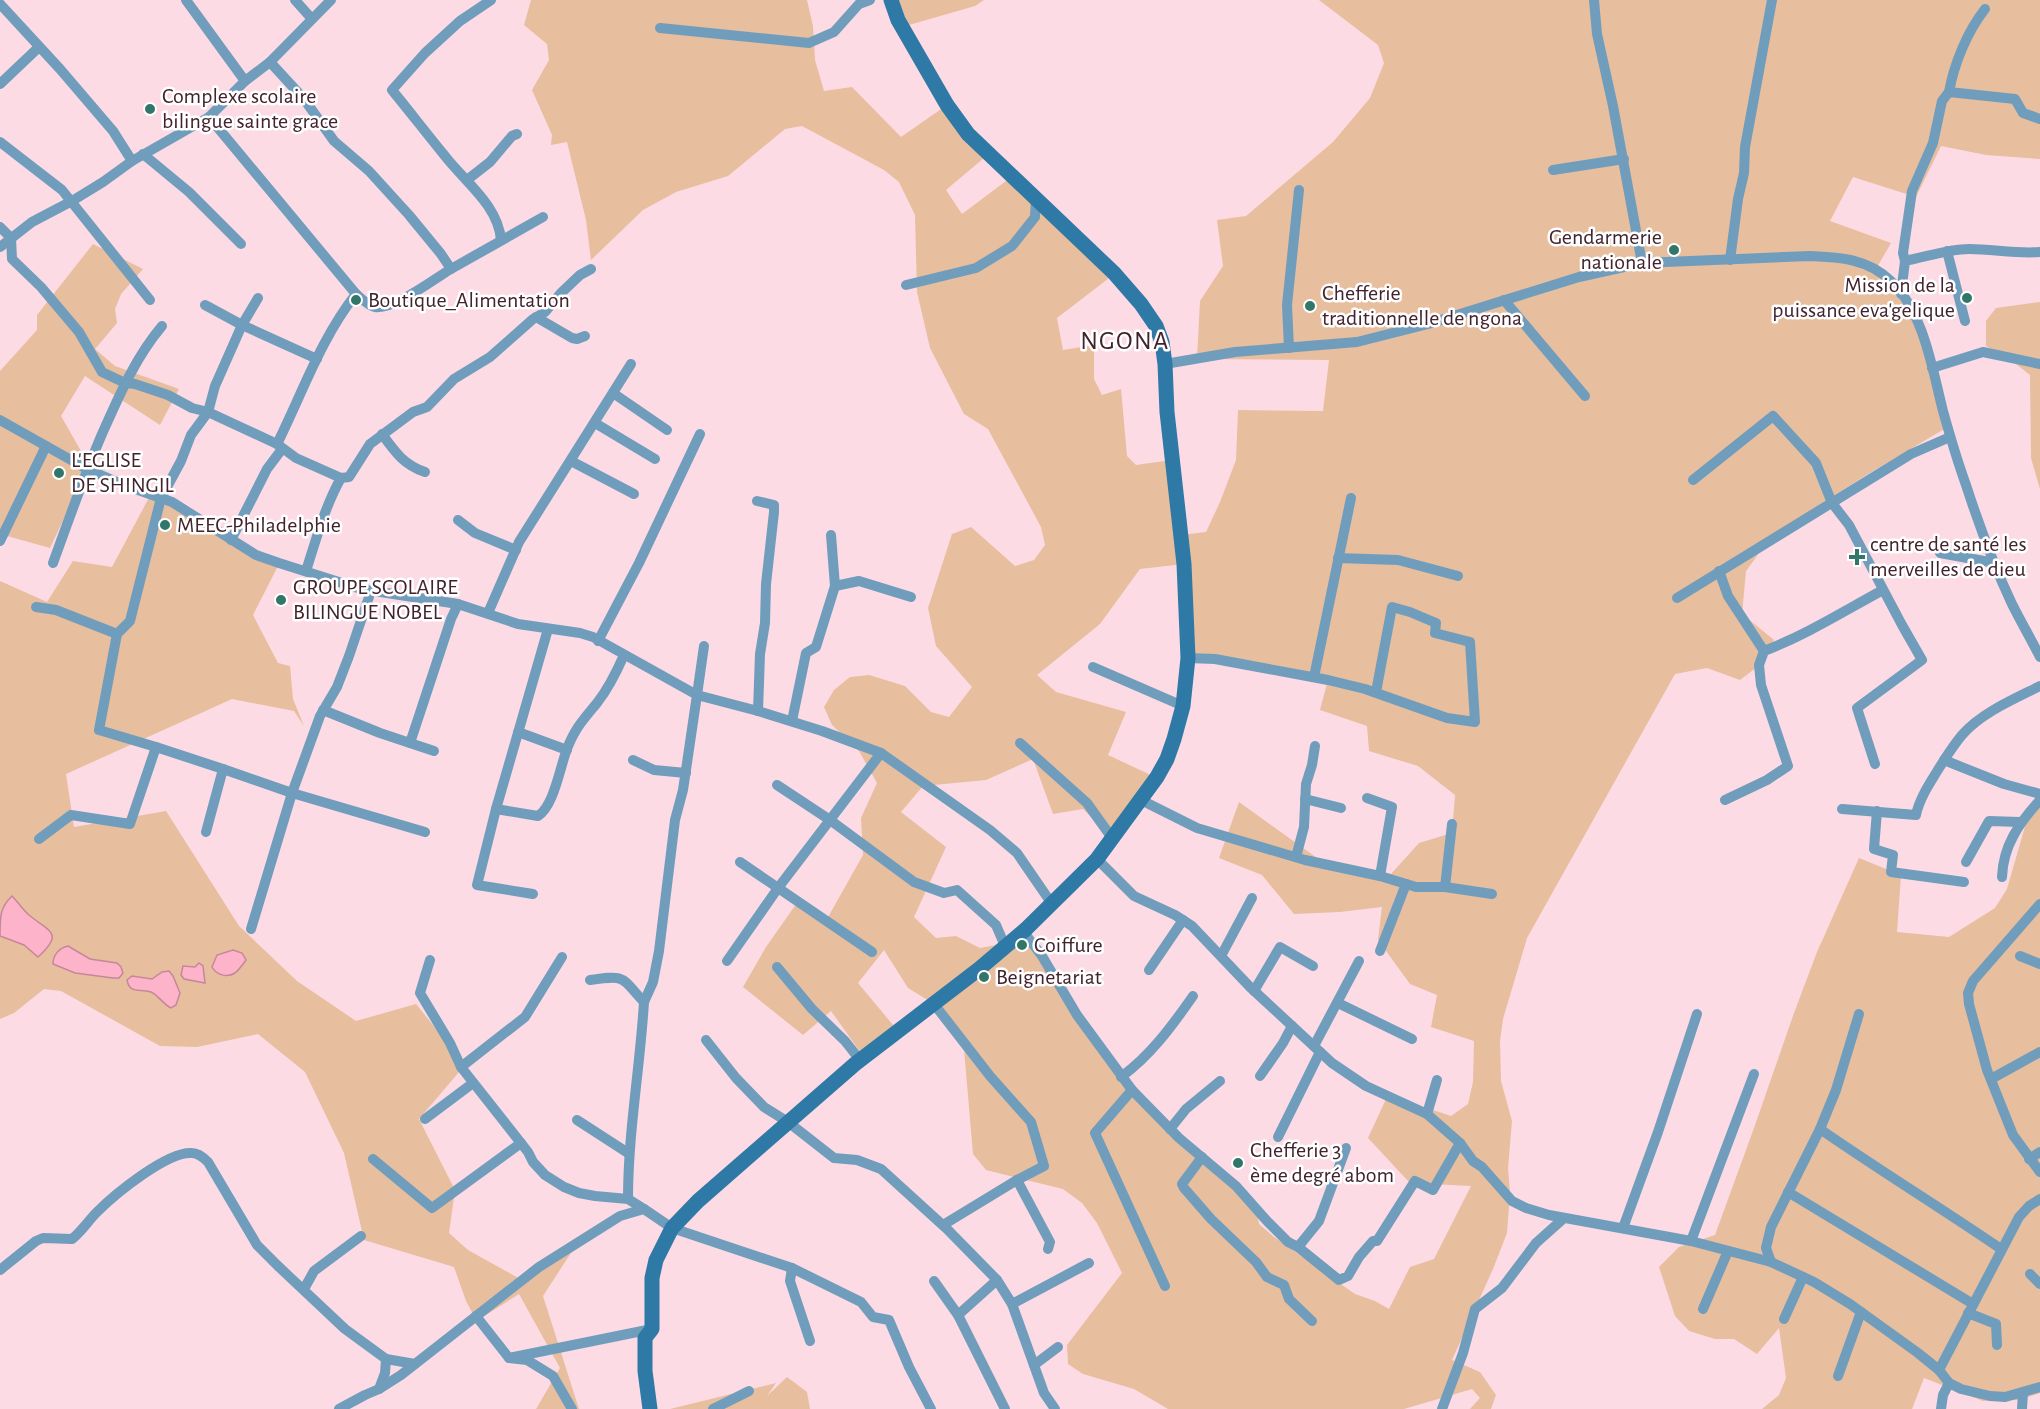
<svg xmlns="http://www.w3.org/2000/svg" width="2040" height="1409" font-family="'Alegreya Sans',sans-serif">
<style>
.green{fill:#e7be9e;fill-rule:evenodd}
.water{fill:#fdb3c9;stroke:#c5889a;stroke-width:1.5}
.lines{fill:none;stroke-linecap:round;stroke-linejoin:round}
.street{stroke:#719dbd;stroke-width:10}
.secondary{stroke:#2f79a7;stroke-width:15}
.poi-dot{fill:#32766a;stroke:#fff;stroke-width:2}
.labels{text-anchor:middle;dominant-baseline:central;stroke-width:5;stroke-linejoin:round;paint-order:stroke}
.poi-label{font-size:22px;fill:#42232d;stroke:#fff;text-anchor:start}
.quarter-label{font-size:26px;letter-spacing:1.5px;fill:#42232d;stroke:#fff}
</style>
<rect width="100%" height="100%" fill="#fddbe4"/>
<g class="green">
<path d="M531,0H807L813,26L815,60L824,91L852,87L901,137L947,105L991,152L946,190L962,214L1014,175L1113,275L1057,318L1063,350L1094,345V379L1102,395L1121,389L1127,456L1136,465L1172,460L1181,535L1206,532L1220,502L1236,460L1238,410L1323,411L1329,360L1197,359L1200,301L1223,266L1217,220L1246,216L1333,142L1370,98L1384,63L1378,45L1319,0H2040V159L1986,155L1941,146L1916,197L1853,177L1830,221L1891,243L1876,269L1909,301L1946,428L1868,474L1773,534L1746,571L1742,614L1774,640L1765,661L1740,680L1707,668L1675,674L1527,938L1503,1019L1500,1041L1501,1081L1512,1121L1508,1168L1510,1193L1507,1233L1493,1269L1452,1360L1480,1372L1496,1395L1491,1409H1470L1480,1398L1472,1389L1404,1409H1168L1134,1389L1083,1374L1068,1364L1067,1345L1122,1273L1097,1223L1082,1203L1063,1189L986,1170L973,1154L964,1049L934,1004L908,988L884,950L858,983L898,1031L864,1057L831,1011L803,1035L743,987L766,947L799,900L827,919L863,855L861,818L877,783L859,751L832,725L824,707L834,690L850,677L869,675L905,686L931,712L949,717L972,687L936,646L928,608L952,534L971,527L1015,566L1034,560L1045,545L1041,527L988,429L964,414L930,348L917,292L915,215L899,182L884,170L802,126L785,129L728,176L676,192L643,210L591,260L586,220L567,142L551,145L552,135L532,90L549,60L547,44L524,25ZM1184,564L1188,658L1328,680L1320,710L1367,726L1369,751L1418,766L1455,795L1452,833L1419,843L1391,874L1350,867L1317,858L1239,802L1219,858L1262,875L1294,914L1340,912L1382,907L1378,940L1410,984L1437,995L1431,1027L1474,1041L1473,1082L1468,1104L1451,1116L1403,1100L1387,1097L1368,1138L1410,1183L1471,1186L1434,1259L1410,1267L1389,1309L1375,1301L1355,1294L1274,1237L1259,1224L1256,1207L1121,1080L1026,929L1007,943L980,948L956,936L936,938L914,917L946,847L901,812L923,786L986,780L1033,759L1053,814L1083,809L1112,838L1153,776L1108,755L1126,712L1056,692L1037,675L1100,624L1140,569Z"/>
<path d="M887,0H984L975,6L895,29Z"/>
<path d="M93,244L143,269L121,294L115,309L117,323L95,349L115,366L179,389L160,425L85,376L61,416L81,451L86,472L50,548L0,534V371L37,330V315Z"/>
<path d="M2040,302V489L2031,458L2030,375L2012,361L1986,346V321L1996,308Z"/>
<path d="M151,494L279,564L253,615L278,663L290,666L293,699L304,726L294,711L232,699L66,774L74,827L166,811L239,926L297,981L356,1021L416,1004L465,1065L419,1119L455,1190L449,1233L468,1250L522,1280L578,1242L543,1296L579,1409H536L560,1368L519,1294L426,1353L474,1316L466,1301L454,1267L364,1240L344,1153L305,1072L258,1034L197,1047L160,1046L61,991L44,989L14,1013L0,1019V581L47,602L73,561L112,567Z"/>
<path d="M2040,805V1393L2020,1400L1983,1401L1924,1378L1912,1409H1762L1779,1395L1786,1378L1779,1328L1757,1354L1734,1339H1715L1689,1331L1675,1316L1659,1267L1679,1247L1715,1235L1754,1128L1794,1013L1817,952L1859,858L1901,875L1897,932L1949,937L1995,908L2007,889L2028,816Z"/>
<path d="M787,1377L807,1392L810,1409H670L776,1383L767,1396Z"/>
</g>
<g class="water">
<path d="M12,896C18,902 23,910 29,915C49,932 65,932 38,957L24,945L0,936C0,917 0,907 12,896Z"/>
<path d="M68,946L90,959L117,963L121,967L123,973L119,978H113L75,973L53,964C53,955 59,948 68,946Z"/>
<path d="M233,950L242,953L246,960C243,964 239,970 235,973C227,978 216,975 212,967L217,955Z"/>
<path d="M199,963L203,966L205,983L184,979L181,975L183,966L195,967Z"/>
<path d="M169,971L173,976L180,993L176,1005L171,1008C163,1004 158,995 151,992C140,988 130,995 127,980L132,976L152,979L162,972Z"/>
</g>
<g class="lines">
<g class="street">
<path d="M186,0L245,81"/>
<path d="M295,0L312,19"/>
<path d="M491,0L460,21L425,53L392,90C410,112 427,134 445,156C465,182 498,205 501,240"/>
<path d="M1594,0L1597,34L1613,106L1642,263"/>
<path d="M0,4L60,69L113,131L132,161"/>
<path d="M660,28L809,43L834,32L859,4L870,0"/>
<path d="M0,84L39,47"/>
<path d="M1949,92C1954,64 1967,32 1985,9"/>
<path d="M209,117L356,294C361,298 368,306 375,307C394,310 434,279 451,269L441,254L409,215L369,171L334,141L304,99L270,62"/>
<path d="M0,142L62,190L150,300"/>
<path d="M143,154L189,192L241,244"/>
<path d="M1553,170L1624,159"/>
<path d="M467,180L490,162L512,136L517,134"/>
<path d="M0,227L11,238L12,259L41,287L79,332L102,372L125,383L135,384L168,395L192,408L208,412L277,444L296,458L341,478"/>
<path d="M0,247L32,222L72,201L103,182L132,161L209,117L245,81L270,62L331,0"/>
<path d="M1947,251L1965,321"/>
<path d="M1730,260L1738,199L1744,173L1745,147L1772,0"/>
<path d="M1905,261L1903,253L1912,191L1933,143L1942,101L1949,92L2015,99L2023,113L2040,119"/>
<path d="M451,269L543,217"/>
<path d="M906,285L976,268L1012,246L1035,217L1036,198"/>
<path d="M1901,294L1905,261C1926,257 1948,249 1969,249C1993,249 2016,254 2040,252"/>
<path d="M1504,300L1585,396"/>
<path d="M205,305L242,325L317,359"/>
<path d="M536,317L572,338L577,339L585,336"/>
<path d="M1289,348L1287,305L1299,190"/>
<path d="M1165,364L1235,352L1357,342L1428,324L1579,277L1642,263L1810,256C1840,257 1868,259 1891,281C1924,313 1932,368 1943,411C1950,436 1957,460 1966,485C1979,525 1994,566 2012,604C2021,622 2031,639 2040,657"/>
<path d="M1932,368L1983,352L2040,364"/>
<path d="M613,393L667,430"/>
<path d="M0,420L87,469L124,485L172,502L256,555L279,563L361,589L458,604L518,624L580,633L593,637L697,695L683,790L675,820L659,951L653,982L644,1002"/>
<path d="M595,423L655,459"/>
<path d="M382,434C395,452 404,465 425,472"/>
<path d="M277,444C302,394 321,338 356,294"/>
<path d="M571,461L634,494"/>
<path d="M1693,480L1773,416L1816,463L1832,503L1849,525L1902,625L1922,660L1857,708L1875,764"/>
<path d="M757,501L774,505V512L766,584L765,623L760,654L758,711"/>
<path d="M458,520L475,533L516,550"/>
<path d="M231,540L267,469L282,449"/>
<path d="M0,541L46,446"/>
<path d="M1940,553L1995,563"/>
<path d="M1338,558L1398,560L1458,576"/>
<path d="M53,563C69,519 84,476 102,434C119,396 135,358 162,326"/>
<path d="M306,571C316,540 325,506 341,478L349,477L370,444L413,412L427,407L454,379L490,357L533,319L545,312L561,293L580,275L591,269"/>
<path d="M1719,571L1728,596L1764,651"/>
<path d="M835,586L859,581L911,597"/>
<path d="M1677,598L1911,454L1950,437"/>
<path d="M36,607L56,610L117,634"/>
<path d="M488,613L519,542L631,364"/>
<path d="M598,641L639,563L700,434"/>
<path d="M704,646L697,695L758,711L822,731L881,753L990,830L1017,853L1052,904"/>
<path d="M1188,658L1215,659L1328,680L1365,689L1447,718L1475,722L1470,642L1435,633L1436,623L1410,612L1392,607L1376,692"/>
<path d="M1093,667L1183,706"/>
<path d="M1314,677L1351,498"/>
<path d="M323,710L380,733L434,751"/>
<path d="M792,721L806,653L816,647L835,586L831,535"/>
<path d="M518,732L567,750"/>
<path d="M410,743L451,619L458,604"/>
<path d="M1020,743L1087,803L1112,838"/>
<path d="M156,747L99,730L117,634L130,621L161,498L181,461L191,435L208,412L215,386L242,325L258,298"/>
<path d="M633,760L654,770L686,773"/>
<path d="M1944,760L2004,784L2040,794"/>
<path d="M777,785L830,820L914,882L944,893L957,890L996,925L1005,946"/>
<path d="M1367,798L1392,807L1380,876"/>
<path d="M1305,799L1341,808"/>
<path d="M1141,800L1197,828L1305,860L1380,876L1416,887H1445L1492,894"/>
<path d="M1725,800L1767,780L1788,766L1761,685L1759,665L1764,651C1806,635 1844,611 1883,590"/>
<path d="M496,809L538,816C554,806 560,767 567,749C575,728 583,720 597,703C608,689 617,671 624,655"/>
<path d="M1842,809L1916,815C1919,800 1928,786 1936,773C1944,760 1952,747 1962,735C1981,713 2014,699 2040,686"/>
<path d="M1877,811L1874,849L1893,855L1891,872L1964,882"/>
<path d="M206,832L223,769L292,793L425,832"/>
<path d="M39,839L71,815L130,824L156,747L223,769"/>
<path d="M1296,857L1304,827L1306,784L1312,765L1315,746"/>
<path d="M1097,859L1134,896L1175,915L1192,926L1250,987L1332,1063L1366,1086L1427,1114L1460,1143L1473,1161L1482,1167L1512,1201L1526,1208L1549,1215L1691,1241L1771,1262L1814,1282L1850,1304L1918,1353L1939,1370L1949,1383L1961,1389L1990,1396L2005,1397L2040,1387"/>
<path d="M740,862L872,952"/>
<path d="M1966,862L1989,821L2020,822"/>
<path d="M2002,877C2003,846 2019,823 2040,800"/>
<path d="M1445,887L1452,824"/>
<path d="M533,894L477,885L496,809L548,629"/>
<path d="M2040,904L1973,981L1968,993L1969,1004L1987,1070L2013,1135L2040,1172"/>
<path d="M251,929L292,793L320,716L337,687L349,656L371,591"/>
<path d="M1023,931L1042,956L1077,1015L1132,1090L1179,1138L1236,1186L1267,1221L1288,1242L1298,1247L1339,1280L1348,1276L1359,1257L1373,1241H1377L1415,1181L1433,1190L1460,1143"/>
<path d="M1380,951L1406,884"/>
<path d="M1221,956L1252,898"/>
<path d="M2020,956L2040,964"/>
<path d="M430,960L420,993L450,1043L461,1067L528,1152L533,1162L545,1175L564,1187L579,1193L595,1196L628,1199L644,1209"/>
<path d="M727,961L778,888L881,753"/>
<path d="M777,967L812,1009L845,1041L860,1060"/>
<path d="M1149,970L1183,920"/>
<path d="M590,980C626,975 620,976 644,1002C640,1068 628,1133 628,1199"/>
<path d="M1254,991L1280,947L1313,966"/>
<path d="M1338,1003L1412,1039"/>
<path d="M934,1004L990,1076L1031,1122L1044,1166L1017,1180L1050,1242L1048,1249"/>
<path d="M706,1040L736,1078L764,1107L788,1122L834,1158L857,1160L881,1169L947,1229L997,1280L1012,1304L1044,1393L1055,1409"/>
<path d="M1314,1046L1359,961"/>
<path d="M461,1067L525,1017L562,957"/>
<path d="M1260,1076L1283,1043L1292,1026"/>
<path d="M1121,1077C1151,1055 1172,1026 1193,996"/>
<path d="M1991,1079L2040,1052"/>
<path d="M1132,1090L1095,1133L1165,1286"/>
<path d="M1427,1114L1437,1080"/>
<path d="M425,1119L473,1083"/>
<path d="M577,1120L628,1153"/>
<path d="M1170,1129L1186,1109L1220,1081"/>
<path d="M1820,1129C1879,1170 1941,1208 2001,1249"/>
<path d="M1278,1137L1320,1052"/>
<path d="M1202,1157L1182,1184L1184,1188L1211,1219L1256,1262L1267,1277L1284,1285L1289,1299L1312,1321"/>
<path d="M373,1159L432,1208L521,1143"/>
<path d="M2029,1159L2040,1152"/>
<path d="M1788,1192L1973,1304"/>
<path d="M943,1225L1017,1180"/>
<path d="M1623,1228L1658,1132L1697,1014"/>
<path d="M1691,1241L1754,1074"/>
<path d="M1298,1247L1319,1221L1346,1148"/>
<path d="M1771,1262L1766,1248L1771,1227L1820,1129L1836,1090L1859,1014"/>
<path d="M792,1268L790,1281L810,1341"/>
<path d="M0,1270L36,1241L43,1238L72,1239C82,1231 88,1221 97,1212C114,1195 167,1151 192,1153C198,1153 204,1158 208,1162L257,1245L278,1266L345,1329L386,1359L415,1364"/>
<path d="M2030,1274L2040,1284"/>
<path d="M934,1281L958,1315L1005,1409"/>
<path d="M304,1289L314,1271L361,1236"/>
<path d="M1012,1304L1089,1263"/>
<path d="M1703,1309L1728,1251"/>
<path d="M1968,1313L1996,1324L1997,1345"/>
<path d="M958,1315L997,1280"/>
<path d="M476,1316L509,1358L527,1360L553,1376L572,1409"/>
<path d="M1784,1319L1803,1277"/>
<path d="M509,1358L652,1329"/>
<path d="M1034,1365L1058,1347"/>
<path d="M1939,1370L2019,1217L2029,1206L2040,1199"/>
<path d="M1838,1376L1861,1312"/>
<path d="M379,1389L385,1373L386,1359"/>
<path d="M339,1409L365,1395L379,1389L401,1375L539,1267L620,1216L644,1209L672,1228L792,1268L861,1302L873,1317L889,1320L909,1367L931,1409"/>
<path d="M713,1409L749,1391"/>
<path d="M1442,1409L1463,1353L1475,1309L1502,1288L1536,1243L1564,1218"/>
<path d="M1941,1409L1943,1395L1949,1383"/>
<path d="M2022,1409L2023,1393"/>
</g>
<path class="secondary" d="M650,1409L645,1371V1338L652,1329V1278L656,1260L672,1228L698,1201L855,1064L979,969L1026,929L1097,859L1157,777L1167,759L1174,739L1183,706L1188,658L1184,564L1167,412L1165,364L1162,342L1156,326L1141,304L1114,273L968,134L947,105L898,20L891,0"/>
</g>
<g class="poi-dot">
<circle cx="150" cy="109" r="6"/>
<circle cx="1674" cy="250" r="6"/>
<circle cx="1967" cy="298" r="6"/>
<circle cx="356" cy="300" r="6"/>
<circle cx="1310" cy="306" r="6"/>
<circle cx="59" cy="473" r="6"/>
<circle cx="165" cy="525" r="6"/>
<path d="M1854 548h6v6h6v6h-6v6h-6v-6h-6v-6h6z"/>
<circle cx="281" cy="600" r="6"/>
<circle cx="1022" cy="945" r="6"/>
<circle cx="984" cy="977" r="6"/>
<circle cx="1238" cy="1163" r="6"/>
</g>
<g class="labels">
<g class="poi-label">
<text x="162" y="96">Complexe scolaire<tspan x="162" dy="25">bilingue sainte grace</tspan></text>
<text x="1662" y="237" text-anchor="end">Gendarmerie<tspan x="1662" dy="25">nationale</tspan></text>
<text x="1955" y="285" text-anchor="end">Mission de la<tspan x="1955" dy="25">puissance eva'gelique</tspan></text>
<text x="1322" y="293">Chefferie<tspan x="1322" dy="25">traditionnelle de ngona</tspan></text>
<text x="368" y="300">Boutique_Alimentation</text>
<text x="71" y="460">L'EGLISE<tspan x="71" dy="25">DE SHINGIL</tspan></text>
<text x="177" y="525">MEEC-Philadelphie</text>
<text x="1870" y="544">centre de santé les<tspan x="1870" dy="25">merveilles de dieu</tspan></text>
<text x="293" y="587">GROUPE SCOLAIRE<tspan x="293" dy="25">BILINGUE NOBEL</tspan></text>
<text x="1034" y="945">Coiffure</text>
<text x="996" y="977">Beignetariat</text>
<text x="1250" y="1150">Chefferie 3<tspan x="1250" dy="25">ème degré abom</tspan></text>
</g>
<g class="quarter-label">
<text x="1125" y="341">NGONA</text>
</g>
</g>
</svg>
